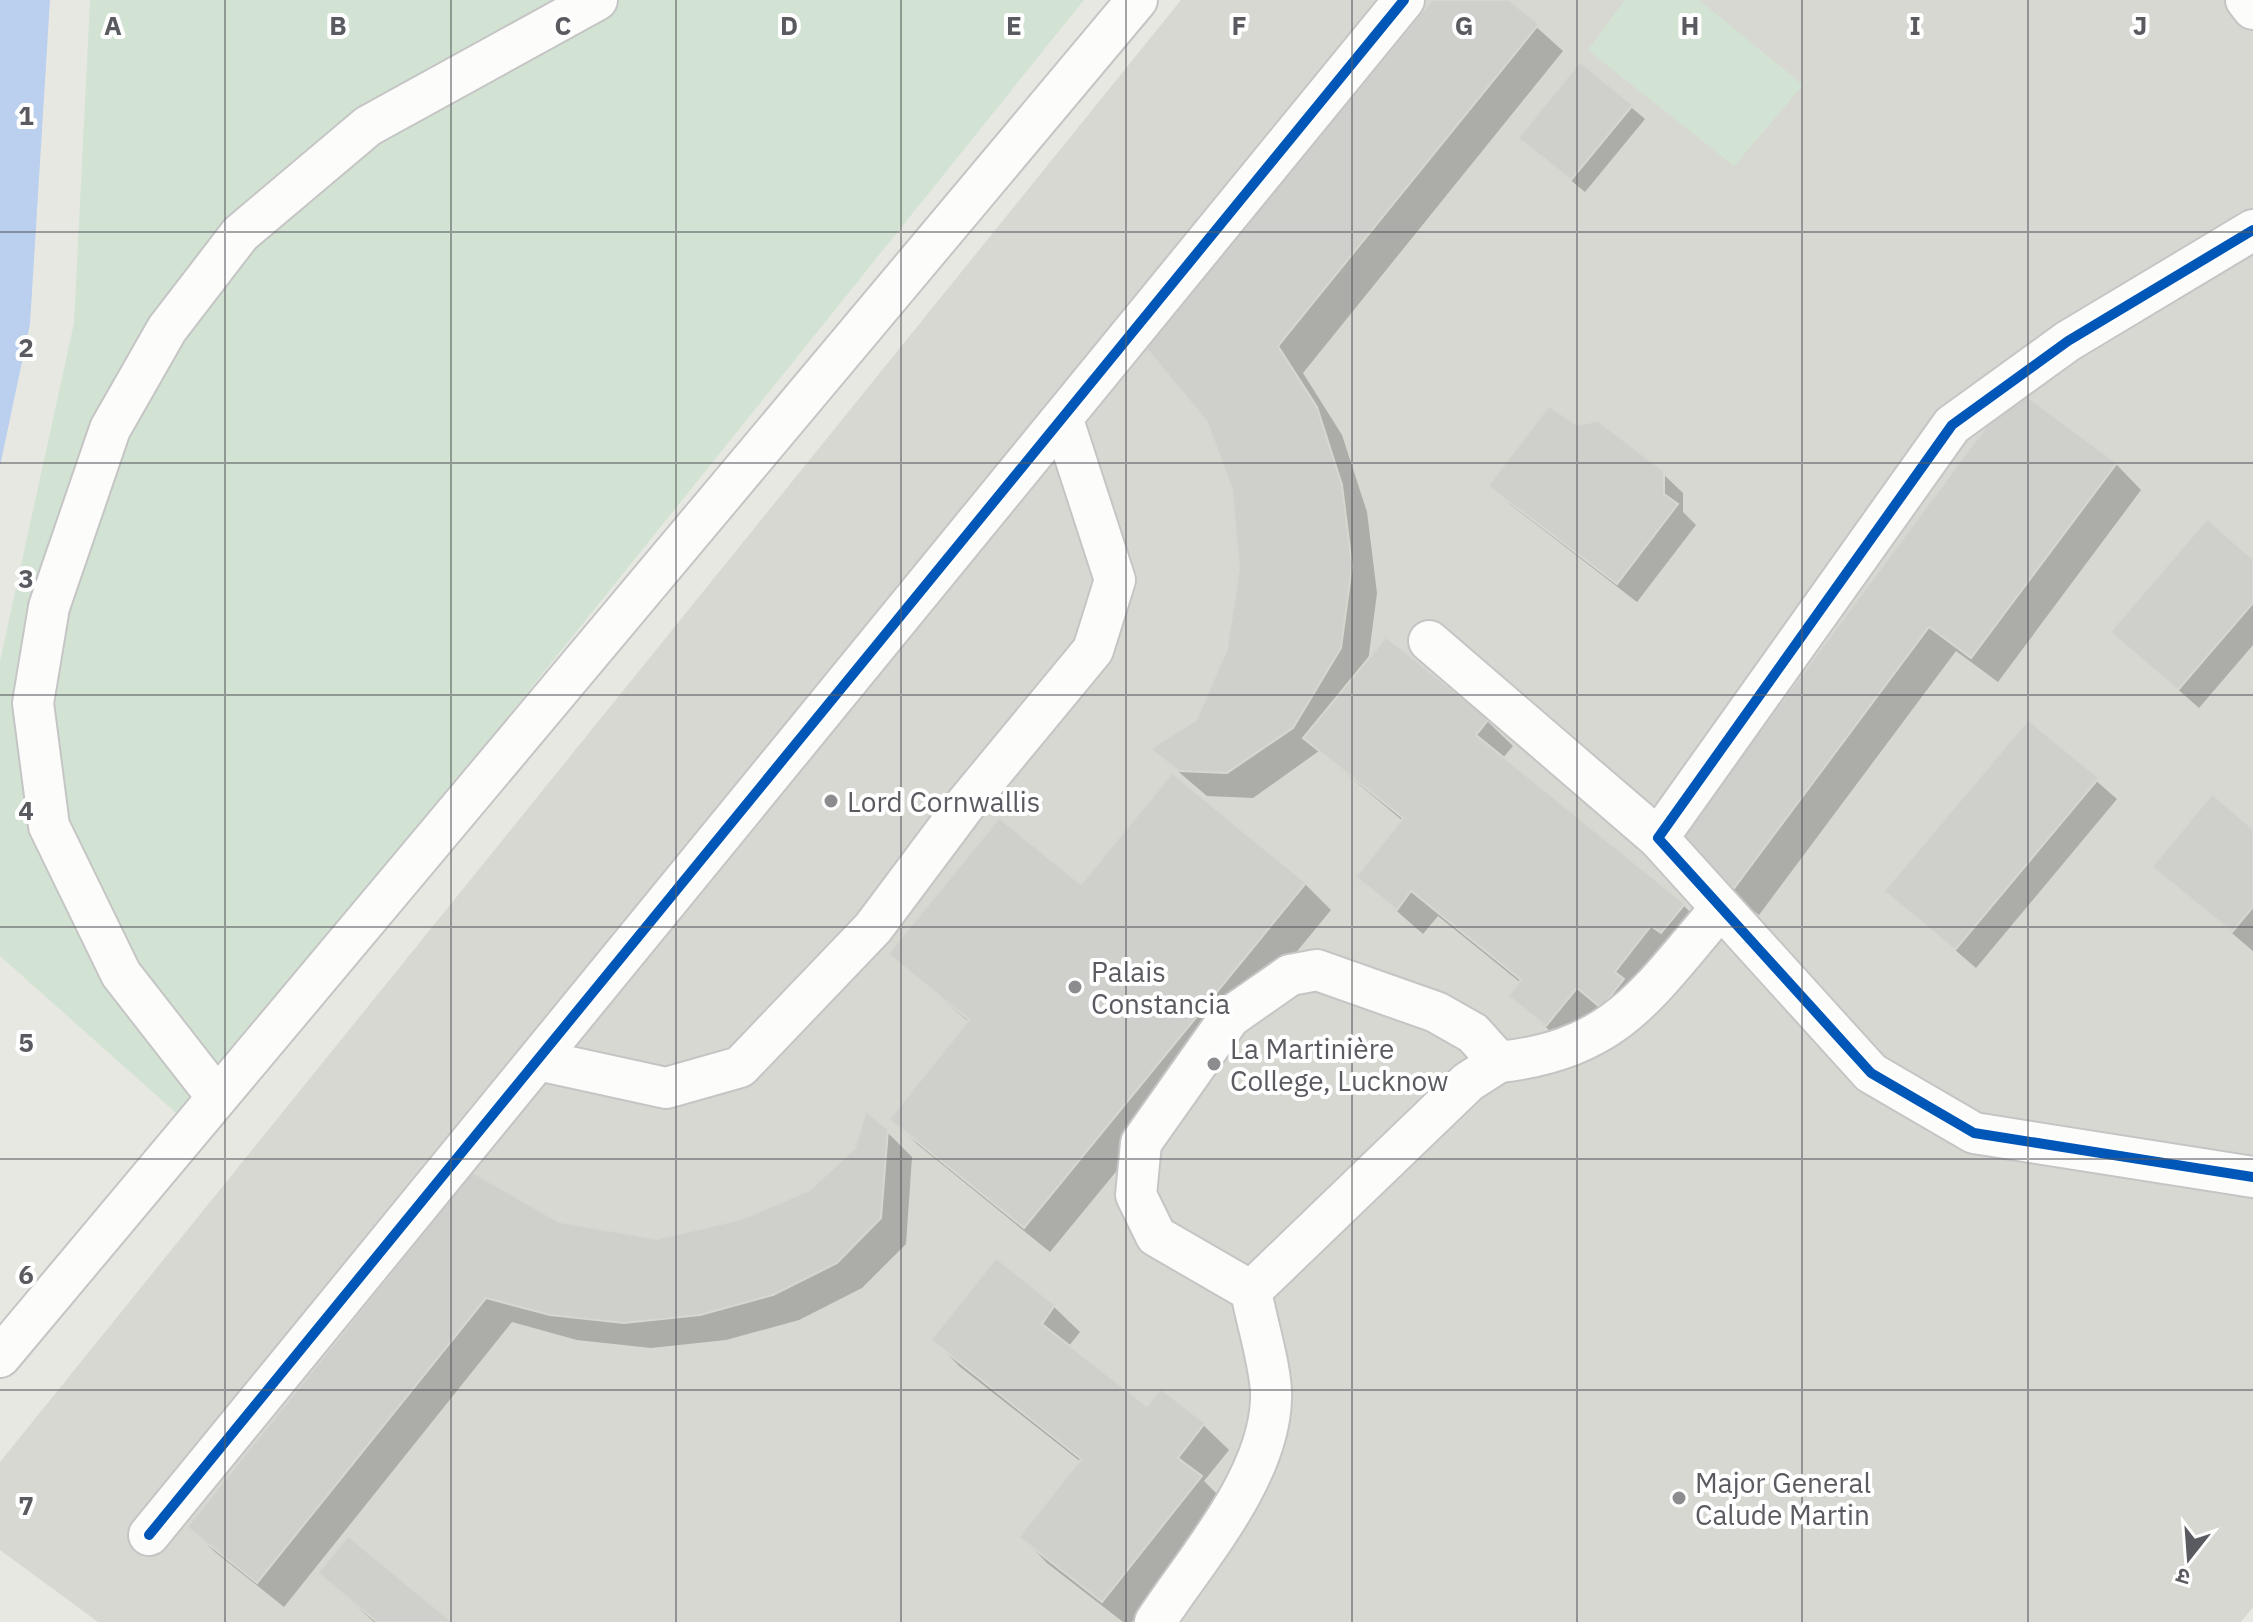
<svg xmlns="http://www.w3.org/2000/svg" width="2253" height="1622" font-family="'IBM Plex Sans','Noto Sans Devanagari',sans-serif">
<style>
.education{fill:#d8d8d2}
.green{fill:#d2e3d3}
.water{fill:#bbcfee}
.shadow{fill:#0003}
.building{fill:#cfcfcc;stroke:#d7d7d2;stroke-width:2}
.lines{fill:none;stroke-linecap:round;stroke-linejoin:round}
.minor-casing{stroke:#c5c5c5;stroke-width:44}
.minor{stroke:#fcfcfb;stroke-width:40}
.cycleway-casing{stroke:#fff;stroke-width:15}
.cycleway{stroke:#0057b8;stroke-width:10}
.grid{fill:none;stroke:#5a5b60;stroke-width:2;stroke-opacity:0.55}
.poi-dot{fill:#8c8c8e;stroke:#fff;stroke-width:3}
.labels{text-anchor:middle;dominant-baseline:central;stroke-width:8;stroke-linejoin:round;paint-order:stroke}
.poi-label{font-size:28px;fill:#5a5b60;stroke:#fff;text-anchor:start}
.grid-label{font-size:26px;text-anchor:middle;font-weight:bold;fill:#5a5b60;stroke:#fff;stroke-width:8;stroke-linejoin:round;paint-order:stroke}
</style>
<rect width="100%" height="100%" fill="#e8e8e3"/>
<path class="education" d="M1181,0H2253V1607L2241,1622H98L0,1550V1462Z"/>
<g class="green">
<path d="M90,0H1084L184,1120L0,956V661L74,323Z"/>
<path d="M1625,0H1699L1803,85L1734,166L1588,50Z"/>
</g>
<path class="water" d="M0,0H50L30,324L0,466Z"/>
<g class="shadow">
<path d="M1434,0H1506L1563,51L1303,373L1342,435L1367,512L1377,593L1368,662L1487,721L1513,746L1502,759L1683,905L1709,931L1572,1050L1510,996L1521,983L1438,916L1423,934L1358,877L1403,821L1319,751L1253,798L1207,796L1153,750L1198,721L1228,649L1241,569L1234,489L1209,421Z"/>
<path d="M1581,65L1645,119L1585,192L1534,150Z"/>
<path d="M1576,427L1662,473L1683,493V512L1696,525L1637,602L1511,505L1491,486Z"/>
<path d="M2116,464L2141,490L1998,682L1956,651L1759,915L1701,872L1675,847Z"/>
<path d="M2253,561V645L2199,708L2113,632Z"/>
<path d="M2028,722L2117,799L1976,968L1887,891Z"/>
<path d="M2253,831V951L2154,867Z"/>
<path d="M1305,884L1331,910L1050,1252L917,1144L892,1119L970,1023L890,954L1081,887Z"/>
<path d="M886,1131L912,1157L906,1244L862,1288L799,1320L726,1340L651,1348L577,1340L512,1322L284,1607L215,1552L189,1527L559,1223L657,1242L743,1221L811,1192Z"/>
<path d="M996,1261L1054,1307L1080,1332L1068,1347L1147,1409L1203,1425L1229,1450L1204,1481L1226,1503L1132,1622H1123L1047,1563L1022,1537L1081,1462L959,1366L934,1340Z"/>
<path d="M320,1573L449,1622H374Z"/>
</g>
<g class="building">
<path d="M1432,0H1509L1539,24L1278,346L1317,407L1342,485L1352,566L1341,648L1293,728L1227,773L1179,771L1150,749L1196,720L1227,649L1239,569L1232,490L1207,422L1145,347Z"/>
<path d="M1580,62L1633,105L1571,180L1518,138Z"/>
<path d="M2015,388L2117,463L1971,658L1929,627L1732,891L1673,847Z"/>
<path d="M1549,406L1577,425L1598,421L1664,471V494L1678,504L1617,584L1488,486Z"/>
<path d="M2207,519L2253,559V603L2178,690L2110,632Z"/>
<path d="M1386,637L1489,719L1476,735L1685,904L1661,933L1651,926L1615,972L1624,979L1601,1008L1577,988L1546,1026L1508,996L1521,980L1411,891L1397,910L1356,877L1403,818L1303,738Z"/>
<path d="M2028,720L2099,778L1955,950L1884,891Z"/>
<path d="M1172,773L1306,883L1024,1228L889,1119L969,1020L888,954L999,818L1081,884Z"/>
<path d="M2212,794L2253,829V907L2232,932L2152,867Z"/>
<path d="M866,1111L888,1130L881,1218L837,1263L773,1295L700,1315L624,1323L550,1315L486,1298L257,1583L187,1527L472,1172L559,1222L657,1239L742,1219L810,1190L855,1148Z"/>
<path d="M996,1258L1055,1305L1042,1324L1147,1406L1161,1389L1205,1423L1178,1458L1202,1476L1102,1602L1019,1537L1081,1459L931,1340Z"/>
<path d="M348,1536L452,1622H377L318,1573Z"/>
</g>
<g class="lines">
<defs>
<g id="minor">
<path d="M2246,0L2253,9"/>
<path d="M2253,230L2068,341L1952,425L1658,838L1871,1073L1974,1133L2253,1177"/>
<path d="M1429,641L1658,838"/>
<path d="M538,1060L666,1088L740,1067L873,928L965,805L1093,650L1115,580L1063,420"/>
<path d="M217,1097L121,974L49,826L33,703L49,607L110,429L167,329L240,234L368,126L597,0"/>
<path d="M1251,1291L1468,1082L1499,1062"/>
<path d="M0,1357L1137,0"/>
<path d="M149,1535L1404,0"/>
<path d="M1155,1622C1197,1558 1268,1479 1271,1400C1273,1373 1256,1320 1251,1291L1156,1236L1136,1195L1141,1143L1230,1017L1290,975L1317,970L1436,1012L1473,1033L1499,1062C1617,1050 1648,992 1720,909"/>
</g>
</defs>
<use href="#minor" class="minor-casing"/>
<use href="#minor" class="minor"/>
<defs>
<g id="cycleway">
<path d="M2253,230L2068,341L1952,425L1658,838L1871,1073L1974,1133L2253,1177"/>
<path d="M149,1535L1404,0"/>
</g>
</defs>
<use href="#cycleway" class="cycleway-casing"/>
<use href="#cycleway" class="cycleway"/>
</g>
<path class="grid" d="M225,0V1622M451,0V1622M676,0V1622M901,0V1622M1126,0V1622M1352,0V1622M1577,0V1622M1802,0V1622M2028,0V1622M0,232H2253M0,463H2253M0,695H2253M0,927H2253M0,1159H2253M0,1390H2253"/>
<g class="poi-dot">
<circle cx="831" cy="801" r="8"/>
<circle cx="1075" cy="987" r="8"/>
<circle cx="1214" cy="1064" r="8"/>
<circle cx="1679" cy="1498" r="8"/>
</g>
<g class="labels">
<g class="poi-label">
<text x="847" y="801">Lord Cornwallis</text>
<text x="1091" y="971">Palais<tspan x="1091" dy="32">Constancia</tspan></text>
<text x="1230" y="1048">La Martinière<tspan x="1230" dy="32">College, Lucknow</tspan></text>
<text x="1695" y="1482">Major General<tspan x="1695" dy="32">Calude Martin</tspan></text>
</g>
</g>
<g class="grid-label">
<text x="113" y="35">A</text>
<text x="338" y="35">B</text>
<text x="563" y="35">C</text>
<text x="789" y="35">D</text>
<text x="1014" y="35">E</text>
<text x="1239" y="35">F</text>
<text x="1464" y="35">G</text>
<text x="1690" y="35">H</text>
<text x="1915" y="35">I</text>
<text x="2140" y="35">J</text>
<text x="26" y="125">1</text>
<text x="26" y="357">2</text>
<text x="26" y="588">3</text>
<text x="26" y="820">4</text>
<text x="26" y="1052">5</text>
<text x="26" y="1284">6</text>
<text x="26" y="1515">7</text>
</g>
<g transform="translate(2189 1558) rotate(197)" stroke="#ffffff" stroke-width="6" paint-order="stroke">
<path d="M0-6L14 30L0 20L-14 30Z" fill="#5a5b60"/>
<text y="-12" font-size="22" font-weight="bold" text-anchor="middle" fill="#5a5b60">उ</text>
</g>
</svg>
